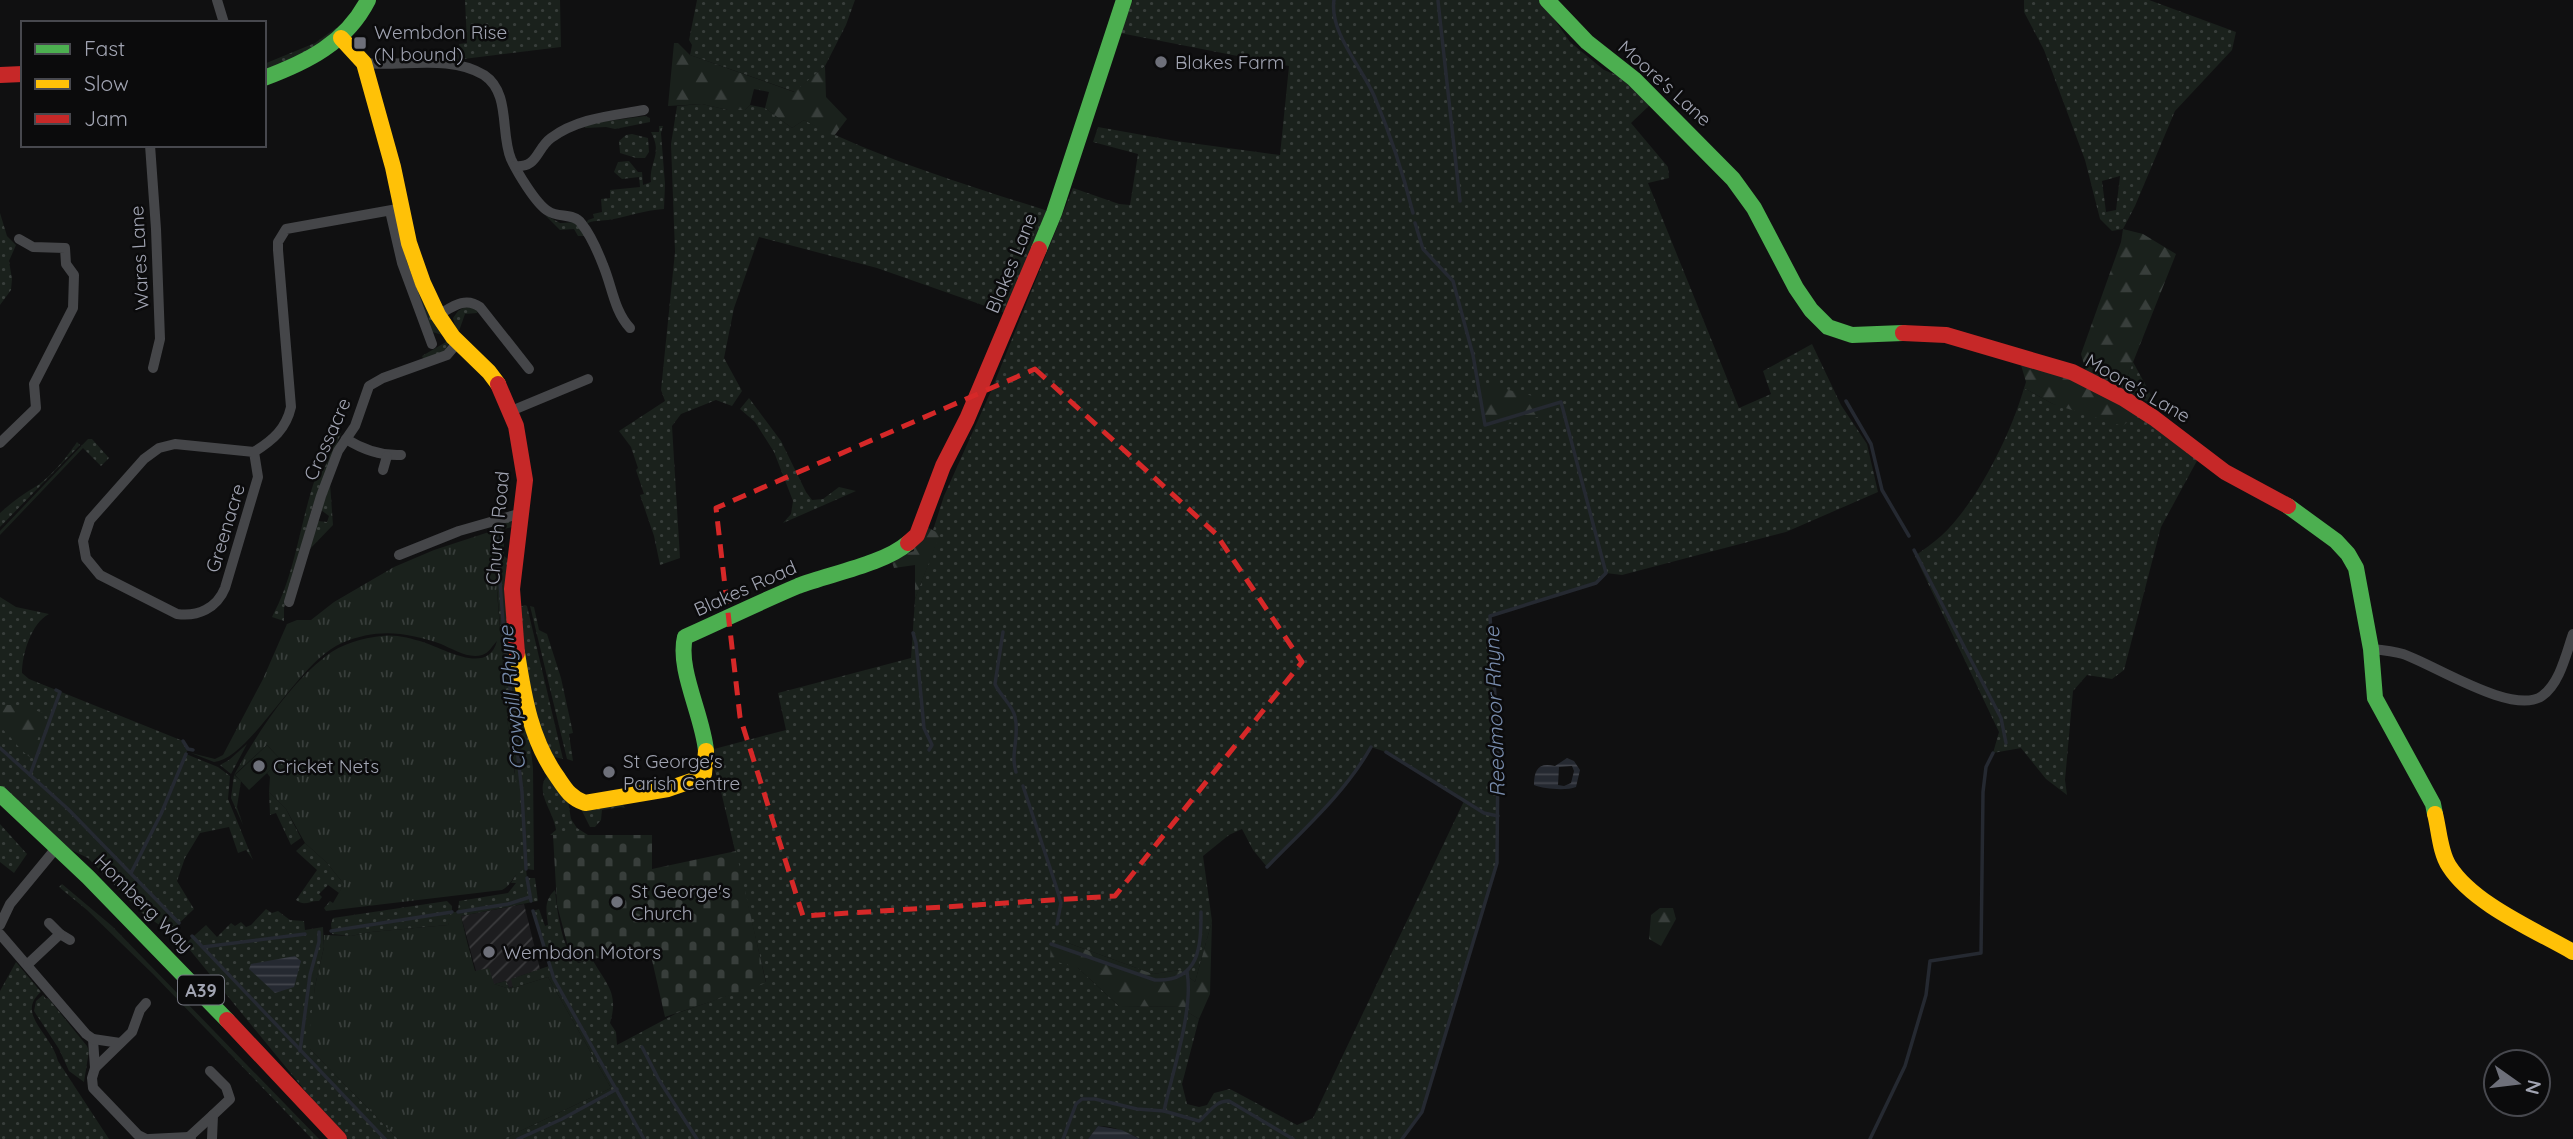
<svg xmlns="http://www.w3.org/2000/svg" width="2573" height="1139" font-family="Quicksand,sans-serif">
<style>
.industrial{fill:url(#industrial-furrows)}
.grass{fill:url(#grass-dots);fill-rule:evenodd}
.forest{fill:url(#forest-firs)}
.cemetery{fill:url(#cemetery-stones)}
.park{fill:url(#park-tufts)}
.pitch{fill:#1a211c}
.water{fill:url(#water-rules);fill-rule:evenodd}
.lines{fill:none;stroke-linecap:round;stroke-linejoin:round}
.stream{stroke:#252931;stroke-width:3.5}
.street{stroke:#454649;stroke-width:10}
.fast{stroke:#4caf50;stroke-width:16}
.slow{stroke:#ffc107;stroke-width:16}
.jam{stroke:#c62828;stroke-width:16}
.marked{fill:none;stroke:#d62828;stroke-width:5;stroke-dasharray:14 9;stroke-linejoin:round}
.poi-dot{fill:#6e707a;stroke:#0b0b0c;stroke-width:2.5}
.labels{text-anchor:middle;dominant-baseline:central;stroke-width:5;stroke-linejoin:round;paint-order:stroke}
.shield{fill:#0b0b0c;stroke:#747680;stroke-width:2}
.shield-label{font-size:18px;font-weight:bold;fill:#a1a4b2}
.poi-label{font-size:19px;fill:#a1a4b2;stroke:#0b0b0c;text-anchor:start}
.street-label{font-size:19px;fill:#a1a4b2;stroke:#0b0b0c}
.water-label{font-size:21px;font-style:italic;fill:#788cad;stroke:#0b0b0c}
</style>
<defs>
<pattern id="industrial-furrows" width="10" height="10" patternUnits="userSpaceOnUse" patternTransform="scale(1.75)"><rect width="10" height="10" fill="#1d1d1f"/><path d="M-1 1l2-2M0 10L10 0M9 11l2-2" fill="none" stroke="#3b3b3d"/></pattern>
<pattern id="grass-dots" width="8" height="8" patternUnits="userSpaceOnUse" patternTransform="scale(1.75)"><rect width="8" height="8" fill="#1a211c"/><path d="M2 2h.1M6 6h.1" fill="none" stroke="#383e3b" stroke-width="1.8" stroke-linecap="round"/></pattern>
<pattern id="forest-firs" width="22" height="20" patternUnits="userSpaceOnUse" patternTransform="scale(1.75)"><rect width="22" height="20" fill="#1a211c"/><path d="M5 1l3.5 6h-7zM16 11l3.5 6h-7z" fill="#383e3b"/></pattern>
<pattern id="cemetery-stones" width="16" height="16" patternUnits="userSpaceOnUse" patternTransform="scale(1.75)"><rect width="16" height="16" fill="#1a211c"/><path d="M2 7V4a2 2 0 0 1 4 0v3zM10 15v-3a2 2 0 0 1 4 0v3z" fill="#383e3b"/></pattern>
<pattern id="park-tufts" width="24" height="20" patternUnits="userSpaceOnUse" patternTransform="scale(1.75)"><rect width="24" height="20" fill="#1a211c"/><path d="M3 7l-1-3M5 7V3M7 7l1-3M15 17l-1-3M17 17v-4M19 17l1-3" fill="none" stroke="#383e3b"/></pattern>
<pattern id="water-rules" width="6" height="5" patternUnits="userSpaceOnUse" patternTransform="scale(1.75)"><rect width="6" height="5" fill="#252931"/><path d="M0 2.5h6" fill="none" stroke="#42454c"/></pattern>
</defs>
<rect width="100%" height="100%" fill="#101011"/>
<path class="industrial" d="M524,904L540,969L512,979L514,986L509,988L506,981L494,984L476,971L461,916Z"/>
<g class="grass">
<path d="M465,0H560L561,47L455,60V53L460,52L459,44L467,43Z"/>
<path d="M697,0H855L846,25L825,66L795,92L690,55L692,45L689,40Z"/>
<path d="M1133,0H1541L1570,42L1604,70L1631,81L1653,102L1631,123L1668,167L1669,178L1648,183L1739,408L1771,394L1763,371L1812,344L1841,405L1867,444L1878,492L1786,532L1622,575L1606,573L1596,583L1490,616L1498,812L1497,863L1422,1112L1402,1139H1140C1127,1132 1114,1126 1098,1126L1088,1139H503L611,1088L548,977L510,989L494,984L506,981L509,988L513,987L511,979L549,966L533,911L539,909L545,926L548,925C546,910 544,900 555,890C557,909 562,952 578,963L592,959C607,985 619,993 610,1023L616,1032L617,1045L675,1014L766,982L719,783C715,772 710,759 714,749L786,730L778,693L911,658L915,599L939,535L933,530L944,496L991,391L1073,188L1119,204L1130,205L1138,154L1093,142L1098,127L1176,141L1280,155L1289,66L1120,33ZM1371,747L1386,752L1464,801L1313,1118L1297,1125L1230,1089L1214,1093L1207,1105L1199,1107L1187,1104L1182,1084L1199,1019L1189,1013L1186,1007L1119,1006L1078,968L1060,940L1153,974L1180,970L1195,982L1212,921L1203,856L1229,835L1242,829L1253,850L1267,867C1304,829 1345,793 1371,747Z"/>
<path d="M2024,0H2149L2236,32L2232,50L2175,111L2135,206L2123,229L2112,231L2100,219L2085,160L2044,50L2024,12ZM2120,176L2116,210L2106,212L2102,181Z"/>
<path d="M336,28L341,29L311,51L264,72V64L315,43Z"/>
<path d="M702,104L728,110H745L750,105L765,108L792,128L804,120C883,160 970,186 1054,213L1008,314L877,268L759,237L734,308L724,358L742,391L732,406L716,400L681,414L672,426L680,558L660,565L654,536L640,495L644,494L636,470L638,468L631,447L619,431L665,401L661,390L675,252L671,144L677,106Z"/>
<path d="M645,116L650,118V122L615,129L606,127L585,128L586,124Z"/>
<path d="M659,126H663L661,133L665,184L664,209C644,210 627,217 608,220C600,221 593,220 586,224L588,220L594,218L593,214L602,212L601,199L610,198V190L640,187L639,177L622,179L614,172L618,162L629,161L638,172H642L643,185L651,182C649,161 663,155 651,132H659Z"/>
<path d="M632,134L648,138L649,152L645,158H636L620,153L619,141L626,135Z"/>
<path d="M0,213L7,236L16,245L9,261L12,279L11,290L0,305Z"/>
<path d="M545,215L560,223L577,222L584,236H578L574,229L560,230Z"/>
<path d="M401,243L428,305L427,311L435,325H440L449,343L444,352L424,360L422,356L446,342L443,335L432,332L415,290Z"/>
<path d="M466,306L478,310L477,313L465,314L459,331L455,326L453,318L458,311Z"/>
<path d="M2133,362L2157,406L2122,390Z"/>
<path d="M2024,388L2053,404L2140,414L2199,457L2161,527L2124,670L2112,679L2087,675L2073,691L2065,780L2067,795L2046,779L2021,748L1993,753L1999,732L1915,556C1923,550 1933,543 1941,536C1977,503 2011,434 2024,388Z"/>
<path d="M749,398L781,441L806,492L812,500L823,499L839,487L856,491L783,523L791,514L793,501L774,452L755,422L740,409Z"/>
<path d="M341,433L312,508L284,608V621L272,617C297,571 300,517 319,468L324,469L337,438L333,435Z"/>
<path d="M88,439H92L109,458L101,466L83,448L0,535V531Z"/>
<path d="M77,442L80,445L0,527V513C11,503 23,494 35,487C50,478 67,457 77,442Z"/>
<path d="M330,483L333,525L307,552L318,521L327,522L329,516L321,510Z"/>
<path d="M517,520L520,525L504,529V556L509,560L533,768L534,870L526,869L527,878H535L538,901L461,916L467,942L458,912L459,901L508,893L516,883H511L517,873L515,772L509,738L492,525Z"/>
<path d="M0,597L16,607L49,614C31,623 22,655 22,673L29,679L183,741L188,749L186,754L218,767L230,776L228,799L253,860L246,850L238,853L229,827L200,833L185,858L177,881L194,909L174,928L169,929L158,924L142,913L88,858L65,847L0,788Z"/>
<path d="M525,605L527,606L563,759L550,756L541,738L524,678L520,607Z"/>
<path d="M530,606L534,607L539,630L547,634L561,678L573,733L569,734L573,761L567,759Z"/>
<path d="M247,744L231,774L220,765L229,760Z"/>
<path d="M234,775L241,781L237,807L243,825L231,798Z"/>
<path d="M547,776L568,801L571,819L577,828L588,835H550L556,830C554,812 534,791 547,776Z"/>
<path d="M269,792L286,809L301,838L291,845L276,813L270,815Z"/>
<path d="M622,803L625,808L621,807L602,810L601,820L595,827H590L582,811L584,809Z"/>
<path d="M0,824L27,854L14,873L0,862Z"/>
<path d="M305,843L326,862L344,884L339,893L328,885L319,894L322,897L319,901C310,900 305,907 296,900L317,870L296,851Z"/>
<path d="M62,884L112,926L319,1139H312L154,975L87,910L59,887Z"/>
<path d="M447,901L452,906V917L448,925L371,932L351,936L332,934L331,924L333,918Z"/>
<path d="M266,909L272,913L278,911L290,920L304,921L305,930L323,927L324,947L315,986L310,1049L398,1139H348L325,1115L185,944L206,925L217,937L231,923L235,926L241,922L246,927L251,925Z"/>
<path d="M16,962L41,992C15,1014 52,1034 58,1061L109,1139H0V991Z"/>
<path d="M43,995L46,999L48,998L87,1046L89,1051L84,1082L69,1071L59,1049L34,1011L36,1001Z"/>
</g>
<g class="forest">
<path d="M674,43H678L690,55L794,92L825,66L826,97L847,119L834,136L804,120L792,128L765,108L769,92L754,89L750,105L745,110H728L702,104L668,106Z"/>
<path d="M2123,229L2143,234L2176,254L2122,390L2087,375L2081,354L2121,242Z"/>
<path d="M2021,365L2068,374L2140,414L2122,426L2053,404L2024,388L2026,382Z"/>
<path d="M1481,383L1553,401V413L1498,427L1478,420L1474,390Z"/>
<path d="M927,527L940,534L915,599V565L894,568L891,559L914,551L913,546Z"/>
<path d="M0,705H20L43,713L45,719L31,758C19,750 12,737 0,727Z"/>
<path d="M1660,908H1673L1676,919L1661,946L1649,939L1651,915Z"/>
<path d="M1212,921L1210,994L1199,1019L1189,1013L1186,1007L1119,1006L1078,968L1050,960L1051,944L1060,940L1153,974L1180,970L1195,982Z"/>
</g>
<path class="cemetery" d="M553,835H652V869L736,851L766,983L665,1017L649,947L575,963L571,958L557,905Z"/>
<g class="park">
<path d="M492,531L509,738L518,793L522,871C512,875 512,885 502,890L326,911L324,908L330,901L333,903L344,884L326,862L305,843L286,809L269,792L270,777L267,773L281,760L267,745L234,775C257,734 288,685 326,656C341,644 363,638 381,636C395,634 410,638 423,642C445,649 488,676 497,641C492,646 489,653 482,655C468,659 453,649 441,644C406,632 377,628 342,643C297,662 251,759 214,762L191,753L215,759L223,755L263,679L287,624L297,620H311L334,602L394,567L434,550Z"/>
<path d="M452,912H458L460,916L475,971L489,968L494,984L510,989L548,977L611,1088L503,1139H398L310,1049L309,1035L315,986L324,947V935L351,936L371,932L448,925Z"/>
</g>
<path class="pitch" d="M267,745L281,760L249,790L235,775Z"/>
<g class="water">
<path d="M1567,758L1574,761L1580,770L1576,787C1566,791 1544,789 1534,785C1534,769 1539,762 1555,766ZM1572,766L1574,771L1571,783L1564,786L1558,785L1559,767Z"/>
<path d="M295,956L301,961L294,987L275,993L249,969L251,964Z"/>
<path d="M1098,1126L1122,1130L1140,1139H1088Z"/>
</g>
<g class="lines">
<g class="stream">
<path d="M1334,0C1329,33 1363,68 1375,98C1391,136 1403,173 1413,213"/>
<path d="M1438,1L1460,201"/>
<path d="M1846,401L1871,444L1882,490L1909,536"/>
<path d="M496,528L504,635L522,792L526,869"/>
<path d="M1914,550L2001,718L2006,743"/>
<path d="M1003,632L995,684C1000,696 1013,705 1015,717C1020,736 1010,753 1016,772"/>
<path d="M913,633L916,643L924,728L932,745L929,750"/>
<path d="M183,741L188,749L193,750"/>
<path d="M0,748L68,809L179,923"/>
<path d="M1386,752L1484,813L1498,816"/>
<path d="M30,775L60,692L56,690"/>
<path d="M1023,786L1056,886L1061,903L1057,924"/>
<path d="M1267,867C1304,829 1345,793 1371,747"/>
<path d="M131,873L161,814L186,754"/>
<path d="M527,878L531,901"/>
<path d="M533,911L554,979L644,1139"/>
<path d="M458,912L508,904L530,897"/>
<path d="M331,931L452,912"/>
<path d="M192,936L385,1139"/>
<path d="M1051,944L1155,980C1200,982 1201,946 1201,912"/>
<path d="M203,947L305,934"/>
<path d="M642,1047L659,1080L697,1139"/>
<path d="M300,1051L310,975L319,942V932"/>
<path d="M1164,1111C1172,1073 1194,1009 1187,972"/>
<path d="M518,1139L562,1119L617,1089"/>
<path d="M1063,1139L1076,1104L1082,1099H1095L1137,1109L1164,1111L1199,1121C1209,1113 1216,1100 1229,1101L1293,1139"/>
<path d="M1402,1139L1422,1112L1497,863L1498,745L1490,616L1596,583L1606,573L1561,402L1485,425L1473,355L1453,281L1423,249L1415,223"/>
<path d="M1870,1139L1905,1066L1926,995L1930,961L1981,953L1983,792L1986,767L1993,753"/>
</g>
<g class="street">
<path d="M217,0L224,23"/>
<path d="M364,63C402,67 450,54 484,75C511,93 500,133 511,159C517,172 536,204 548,211C558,218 574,213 581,223C590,234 598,252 603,265C612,286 614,311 630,328"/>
<path d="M150,145L156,229L160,339L153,368"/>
<path d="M515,166C538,168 536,149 551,138C578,118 611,116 644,110"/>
<path d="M390,211L402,263L432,344"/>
<path d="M438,315C452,307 465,296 480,307L529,369"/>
<path d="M511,411L588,379"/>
<path d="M346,439C362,449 381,456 401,455"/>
<path d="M0,443L36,408L34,384L73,308L74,275L66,264L65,248L33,247L19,239"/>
<path d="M254,452L175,444L159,448L144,459L90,520L83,541L86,558L100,575L177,614C198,617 217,608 225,588L258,477L254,452C273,440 286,429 291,407L278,250V242L286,229L403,208"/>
<path d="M383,470L387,456"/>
<path d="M399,555L459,531L522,513"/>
<path d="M289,602L321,496L338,451L355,426L369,386L383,378L447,355L458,342"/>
<path d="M2371,649C2382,650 2393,651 2403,654C2435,665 2513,716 2542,696C2560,683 2566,654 2573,634"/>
<path d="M49,923L60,934L70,940"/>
<path d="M0,925L10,904L57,847"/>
<path d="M0,934L86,1034L93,1039L95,1068L92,1078L93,1088L138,1135L146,1139"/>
<path d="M28,964L60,934"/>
<path d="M93,1039L120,1043"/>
<path d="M95,1068L132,1032L140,1010L146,1003"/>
<path d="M210,1071L226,1087L230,1099L213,1115L212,1139"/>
<path d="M189,1137L213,1115"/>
<path d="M149,1139L189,1137L191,1139"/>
</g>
<g class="fast">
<path d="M1547,0L1587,42L1634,79L1733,179L1754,208L1796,288L1811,310L1828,327L1852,335L1903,333"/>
<path d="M264,78C307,62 346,43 368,0"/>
<path d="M1039,249L1054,213L1124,0"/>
<path d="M2288,506L2336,541L2348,554L2356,568L2371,649L2375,698L2433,804L2435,814"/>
<path d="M706,751C703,716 677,669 685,637C723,620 760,602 798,586C829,574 884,564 908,543"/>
<path d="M0,794L88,877L227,1020"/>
</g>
<g class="slow">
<path d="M341,38L364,63L393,167L409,243L423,283L438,315L453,337L489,372L498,384"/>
<path d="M517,653C524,698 531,741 558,778C566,790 571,798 585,803L668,789L697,779L704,774L706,751"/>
<path d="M2435,814C2439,829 2440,853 2449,866C2473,904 2535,930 2573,952"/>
</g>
<g class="jam">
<path d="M0,75L23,74"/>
<path d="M1903,333L1946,335L2072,372L2123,398L2154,418L2225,472L2288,506"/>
<path d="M498,384L516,426L525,480L512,589L517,653"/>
<path d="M908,543L917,535L943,466L967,419L1039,249"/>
<path d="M227,1020L339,1139"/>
</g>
</g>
<path class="marked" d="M1035,369L1216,534L1302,662L1115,896L803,916L740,717L716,508Z"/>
<g class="poi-dot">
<rect x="353" y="36" width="14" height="14" rx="3.5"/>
<circle cx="1161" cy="62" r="7"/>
<circle cx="259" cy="766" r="7"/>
<circle cx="609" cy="772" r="7"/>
<circle cx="617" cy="902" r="7"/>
<circle cx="489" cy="952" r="7"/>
</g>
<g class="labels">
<rect class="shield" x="178" y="975.5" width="46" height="29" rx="5"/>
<g class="shield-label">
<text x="201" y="990">A39</text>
</g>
<g class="poi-label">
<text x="374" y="32">Wembdon Rise<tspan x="374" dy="22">(N bound)</tspan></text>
<text x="1175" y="62">Blakes Farm</text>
<text x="623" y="761">St George's<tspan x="623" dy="22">Parish Centre</tspan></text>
<text x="273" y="766">Cricket Nets</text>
<text x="631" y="891">St George's<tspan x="631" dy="22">Church</tspan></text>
<text x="503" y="952">Wembdon Motors</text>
</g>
<g class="street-label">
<text transform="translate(1665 83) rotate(42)">Moore's Lane</text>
<text transform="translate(139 258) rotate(-93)">Wares Lane</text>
<text transform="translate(1011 263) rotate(-68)">Blakes Lane</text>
<text transform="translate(2138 388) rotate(30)">Moore's Lane</text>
<text transform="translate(327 439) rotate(-66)">Crossacre</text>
<text transform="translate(225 528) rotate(-73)">Greenacre</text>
<text transform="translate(497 528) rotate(-85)">Church Road</text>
<text transform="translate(745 588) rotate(-24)">Blakes Road</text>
<text transform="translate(144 903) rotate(45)">Homberg Way</text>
</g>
<g class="water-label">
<text transform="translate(511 698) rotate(-95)">Crowpill Rhyne</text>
<text transform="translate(1494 712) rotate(-92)">Reedmoor Rhyne</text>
</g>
</g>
<rect x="21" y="21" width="245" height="126" fill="#0b0b0c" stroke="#47484e" stroke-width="2"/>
<rect x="35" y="44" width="35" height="10" fill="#4caf50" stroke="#47484e" stroke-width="2"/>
<text x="84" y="56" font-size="21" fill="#a1a4b2">Fast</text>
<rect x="35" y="79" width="35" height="10" fill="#ffc107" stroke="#47484e" stroke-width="2"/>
<text x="84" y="91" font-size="21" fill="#a1a4b2">Slow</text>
<rect x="35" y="114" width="35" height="10" fill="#c62828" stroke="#47484e" stroke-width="2"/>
<text x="84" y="126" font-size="21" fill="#a1a4b2">Jam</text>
<g transform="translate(2517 1083) rotate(104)"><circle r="33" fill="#0b0b0c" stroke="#47484e" stroke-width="2"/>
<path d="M0-5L12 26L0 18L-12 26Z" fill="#6e707a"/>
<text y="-10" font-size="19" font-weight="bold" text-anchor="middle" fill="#a1a4b2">N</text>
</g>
</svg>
